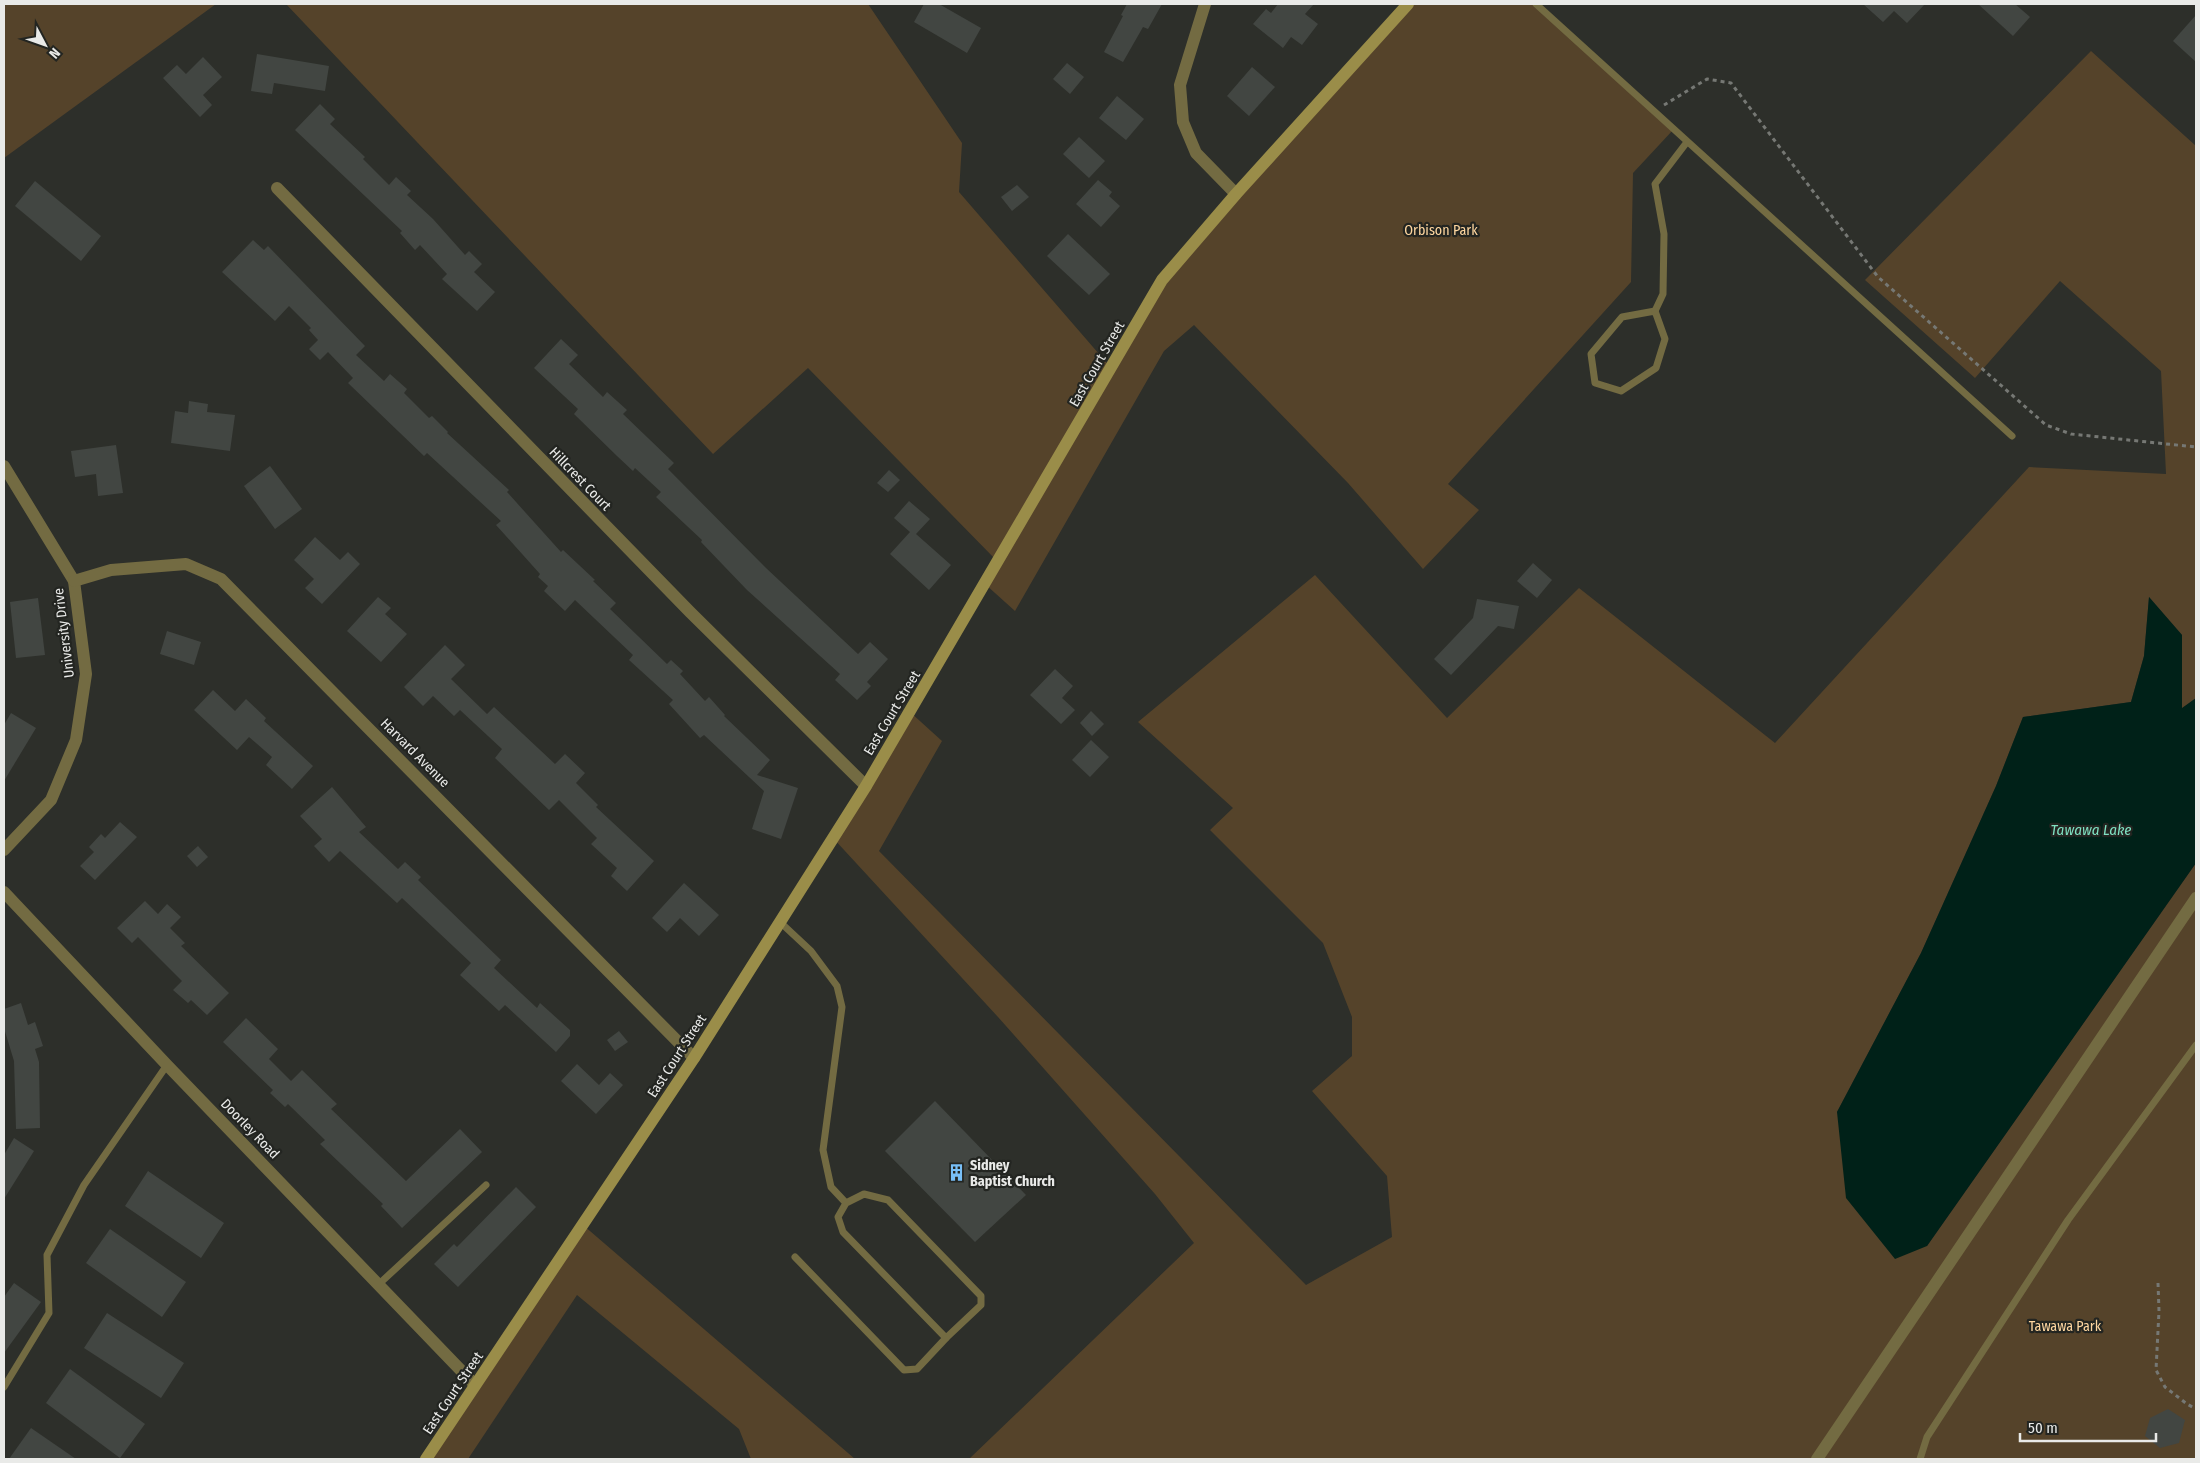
<svg xmlns="http://www.w3.org/2000/svg" width="2200" height="1463" font-family="'Fira Sans Condensed',sans-serif">
<style>
.green{fill:#55432a}
.water{fill:#002118}
.building{fill:#424642}
.lines{fill:none;stroke-linecap:round;stroke-linejoin:round}
.path{stroke:#767874;stroke-width:3;stroke-dasharray:4 4;stroke-linecap:butt}
.lane{stroke:#736b42;stroke-width:7}
.street{stroke:#736b42;stroke-width:12}
.secondary{stroke:#9a8d49;stroke-width:12}
.labels{text-anchor:middle;dominant-baseline:central;stroke-width:4.5;stroke-linejoin:round;paint-order:stroke}
.park-label{font-size:14px;fill:#ffd7a0;stroke:#232521}
.street-label{font-size:14px;fill:#e9eae8;stroke:#232521}
.poi-label{font-size:14px;font-weight:bold;fill:#e9eae8;stroke:#232521;text-anchor:start}
.water-label{font-size:15px;font-style:italic;fill:#7fe1c2;stroke:#232521}
</style>
<rect width="100%" height="100%" fill="#2d2f2a"/>
<g class="green">
<path d="M4,4H216L4,158Z"/>
<path d="M286,4H868L962,143L959,192L1112,369L1162,280L1408,4H1536L1673,130L1633,173L1631,282L1448,484L1479,510L1423,569L1348,483L1194,325L1164,351L1015,611L985,584L998,562L808,368L713,454Z"/>
<path d="M2091,51L2196,146V698L2182,709V635L2149,597L2144,656L2131,702L2023,717L1996,786L1921,953L1837,1112L1927,1246L2196,863V1459H969L1194,1243L1155,1194L998,1017L833,838L910,712L942,741L879,851L1306,1285L1392,1237L1387,1176L1312,1091L1352,1056V1017L1323,943L1210,830L1233,808L1138,722L1315,575L1447,718L1579,588L1775,743L2029,467L2166,474L2161,371L2060,281L1975,378L1865,280Z"/>
<path d="M583,1225L855,1459H751L739,1429L577,1295L468,1459H426Z"/>
</g>
<path class="water" d="M2149,597L2182,635V708L2196,698V863L1927,1246L1895,1259L1846,1198L1837,1112L1921,953L1996,786L2023,717L2131,702L2144,656Z"/>
<g class="building">
<path d="M924,4H939L981,28L967,53L914,22Z"/>
<path d="M1127,4H1162L1148,29L1143,27L1123,62L1104,52L1123,16L1121,15Z"/>
<path d="M1278,4H1314L1305,14L1318,24L1302,45L1291,37L1283,48L1253,24L1266,9L1271,13Z"/>
<path d="M1863,4H1925L1907,23L1894,11L1883,22Z"/>
<path d="M1978,4H2015L2030,17L2013,36Z"/>
<path d="M2196,15V62L2173,41Z"/>
<path d="M257,54L329,66L325,91L274,83L272,94L251,91Z"/>
<path d="M203,57L222,77L203,95L212,105L200,117L163,78L177,65L186,74Z"/>
<path d="M1067,63L1084,77L1070,94L1053,79Z"/>
<path d="M1252,67L1275,87L1249,116L1227,96Z"/>
<path d="M1117,96L1144,119L1126,140L1099,118Z"/>
<path d="M320,104L335,119L330,124L365,157L363,159L389,185L396,177L411,191L407,195L433,219L465,255L469,251L482,264L474,272L495,292L477,311L442,279L447,274L420,245L415,250L400,233L402,231L295,130Z"/>
<path d="M1079,137L1105,161L1089,178L1063,154Z"/>
<path d="M1098,180L1112,192L1109,196L1120,206L1101,227L1076,204Z"/>
<path d="M35,181L101,236L81,261L15,206Z"/>
<path d="M1017,185L1029,197L1012,211L1001,197Z"/>
<path d="M1068,234L1110,274L1089,295L1047,256Z"/>
<path d="M253,240L264,250L268,246L365,346L356,355L384,381L390,374L407,389L404,393L429,418L432,416L448,432L447,433L509,490L507,492L561,552L563,550L595,580L593,581L616,603L610,609L667,664L671,660L683,671L680,674L705,701L709,697L725,715L724,716L770,760L757,775L798,788L781,839L752,829L764,791L704,735L700,738L669,704L673,700L629,660L633,655L575,600L565,611L544,591L548,586L538,577L540,574L496,525L501,521L427,453L424,456L348,383L353,378L328,352L320,360L309,349L318,340L309,330L311,328L289,306L275,321L222,272Z"/>
<path d="M561,339L578,355L569,364L603,397L607,392L627,410L623,414L674,463L668,469L766,568L858,654L870,642L888,659L867,682L871,686L857,700L835,680L840,674L747,590L701,542L702,540L656,497L661,492L635,468L633,471L617,456L574,414L578,409L534,368Z"/>
<path d="M189,401L208,404L207,412L235,415L230,451L171,443L175,411L188,413Z"/>
<path d="M116,445L123,493L98,496L96,474L75,477L71,451Z"/>
<path d="M270,466L302,509L275,529L244,486Z"/>
<path d="M889,470L900,480L888,492L877,483Z"/>
<path d="M909,501L930,519L916,534L951,565L929,590L890,554L910,532L894,518Z"/>
<path d="M315,537L340,560L348,552L360,564L322,604L305,588L314,579L294,560Z"/>
<path d="M1533,563L1552,580L1537,598L1517,581Z"/>
<path d="M378,597L391,608L385,614L407,634L381,662L347,631Z"/>
<path d="M38,598L45,655L16,658L10,602Z"/>
<path d="M1477,599L1519,606L1514,629L1498,626L1451,675L1434,659L1473,618Z"/>
<path d="M167,631L201,642L194,665L160,654Z"/>
<path d="M445,645L465,665L451,679L487,714L494,707L555,764L565,754L585,773L576,783L598,805L596,807L654,861L627,891L611,876L617,868L591,844L597,838L559,800L549,810L495,758L502,749L460,710L454,716L433,696L423,706L404,687Z"/>
<path d="M1055,669L1073,686L1062,698L1075,710L1061,724L1030,695Z"/>
<path d="M213,690L235,711L246,699L266,718L264,721L313,766L292,789L266,765L272,757L249,737L237,750L194,710Z"/>
<path d="M1091,711L1104,724L1092,736L1080,723Z"/>
<path d="M11,713L36,728L4,781V725Z"/>
<path d="M1091,740L1109,757L1090,777L1072,760Z"/>
<path d="M332,787L366,827L359,832L398,869L405,862L421,877L418,880L501,960L494,968L537,1008L540,1003L570,1030V1036L556,1052L505,1005L499,1011L460,975L471,963L402,898L397,903L340,851L329,862L314,846L322,839L300,816Z"/>
<path d="M120,822L137,837L95,880L80,866L94,852L89,847L101,834L105,838Z"/>
<path d="M198,846L208,857L197,867L187,856Z"/>
<path d="M684,883L719,915L699,936L680,918L667,932L652,918Z"/>
<path d="M145,901L158,914L167,904L181,917L170,928L185,943L181,946L229,993L207,1015L191,1000L188,1003L173,990L182,981L138,937L132,943L117,928Z"/>
<path d="M21,1003L28,1025L35,1022L43,1046L35,1049L39,1062L40,1128L16,1129L14,1061L4,1028V1009Z"/>
<path d="M246,1018L278,1049L269,1059L291,1081L302,1070L337,1104L331,1109L406,1181L460,1129L482,1152L402,1228L381,1206L383,1204L320,1144L325,1140L288,1104L285,1107L270,1093L273,1090L223,1042Z"/>
<path d="M619,1031L628,1042L615,1051L607,1040Z"/>
<path d="M577,1064L599,1085L610,1073L623,1085L596,1114L561,1081Z"/>
<path d="M935,1101L1026,1195L975,1242L885,1151Z"/>
<path d="M14,1138L34,1151L4,1199V1155Z"/>
<path d="M148,1171L224,1223L201,1258L125,1206Z"/>
<path d="M516,1187L536,1207L458,1287L434,1264L454,1244L457,1247Z"/>
<path d="M110,1229L186,1282L162,1317L86,1263Z"/>
<path d="M14,1283L41,1302L4,1353V1297Z"/>
<path d="M107,1313L184,1363L161,1398L84,1348Z"/>
<path d="M70,1369L145,1424L120,1458L46,1403Z"/>
<path d="M2168,1409L2185,1420L2179,1443L2160,1448L2145,1436L2150,1418Z"/>
<path d="M31,1428L76,1459H9Z"/>
</g>
<g class="lines">
<g class="path">
<path d="M1664,105L1707,79L1731,83L1878,277L2046,425L2071,434L2196,447"/>
<path d="M2158,1283L2159,1311L2156,1370L2165,1387L2187,1404L2196,1409"/>
</g>
<g class="lane">
<path d="M1536,4L2012,436"/>
<path d="M1655,311L1665,339L1656,368L1621,391L1595,383L1591,354L1622,317Z"/>
<path d="M1655,311L1663,294L1664,234L1655,184L1687,142"/>
<path d="M780,922L811,951L837,986L842,1007L823,1150L831,1187L846,1203L838,1217L843,1232L946,1338L981,1305V1296L888,1200L864,1194L846,1203"/>
<path d="M795,1257L904,1370L917,1369L946,1338"/>
<path d="M379,1284L486,1185"/>
<path d="M4,1387L49,1313L47,1255L84,1185L167,1065"/>
<path d="M1920,1459L1927,1437L2068,1220L2196,1045"/>
</g>
<g class="street">
<path d="M1205,4L1180,85L1183,122L1196,153L1236,194"/>
<path d="M277,188L690,612L866,786"/>
<path d="M4,466L74,581L86,674L76,740L51,800L4,850"/>
<path d="M74,581L111,570L186,564L221,579L694,1058"/>
<path d="M4,892L167,1065L475,1385"/>
<path d="M1817,1459L2196,898"/>
</g>
<path class="secondary" d="M426,1459L694,1058L866,786L1162,280L1236,194L1408,4"/>
</g>
<defs>
<symbol id="building-bare" viewBox="-9 -9 18 18"><path d="M-4-6H4V6H1V3H-1V6H-4ZM-2.5-4.3h1.7v1.8h-1.7ZM.8-4.3h1.7v1.8H.8ZM-2.5-1h1.7V.8h-1.7ZM.8-1h1.7V.8H.8Z" fill="#78bff7" stroke="#232521" stroke-width="2.5" paint-order="stroke"/></symbol>
</defs>
<g fill-rule="evenodd">
<use href="#building-bare" x="944" y="1160" width="25" height="25"/>
</g>
<g class="labels">
<g class="park-label">
<text x="1441" y="230">Orbison Park</text>
<text x="2065" y="1326">Tawawa Park</text>
</g>
<g class="street-label">
<text transform="translate(1097 364) rotate(-60)">East Court Street</text>
<text transform="translate(580 479) rotate(46)">Hillcrest Court</text>
<text transform="translate(64 633) rotate(-97)">University Drive</text>
<text transform="translate(892 713) rotate(-59)">East Court Street</text>
<text transform="translate(415 753) rotate(45)">Harvard Avenue</text>
<text transform="translate(677 1056) rotate(-57)">East Court Street</text>
<text transform="translate(250 1129) rotate(46)">Doorley Road</text>
<text transform="translate(453 1393) rotate(-56)">East Court Street</text>
</g>
<g class="poi-label">
<text x="970" y="1165">Sidney<tspan x="970" dy="16">Baptist Church</tspan></text>
</g>
<g class="water-label">
<text x="2091" y="830">Tawawa Lake</text>
</g>
</g>
<rect width="2200" height="1463" fill="none" stroke="#e9eae8" stroke-width="10"/>
<g transform="translate(45 45) rotate(131)" stroke="#232521" stroke-width="4" paint-order="stroke">
<path d="M0-4L9 19L0 12L-9 19Z" fill="#e9eae8"/>
<text y="-8" font-size="14" font-weight="bold" text-anchor="middle" fill="#e9eae8">N</text>
</g>
<path d="M2020 1433v8h136v-8" fill="none" stroke="#e9eae8" stroke-width="2.5"/>
<text x="2028" y="1433" font-size="15" fill="#e9eae8" stroke="#232521" stroke-width="4" paint-order="stroke">50 m</text>
</svg>
